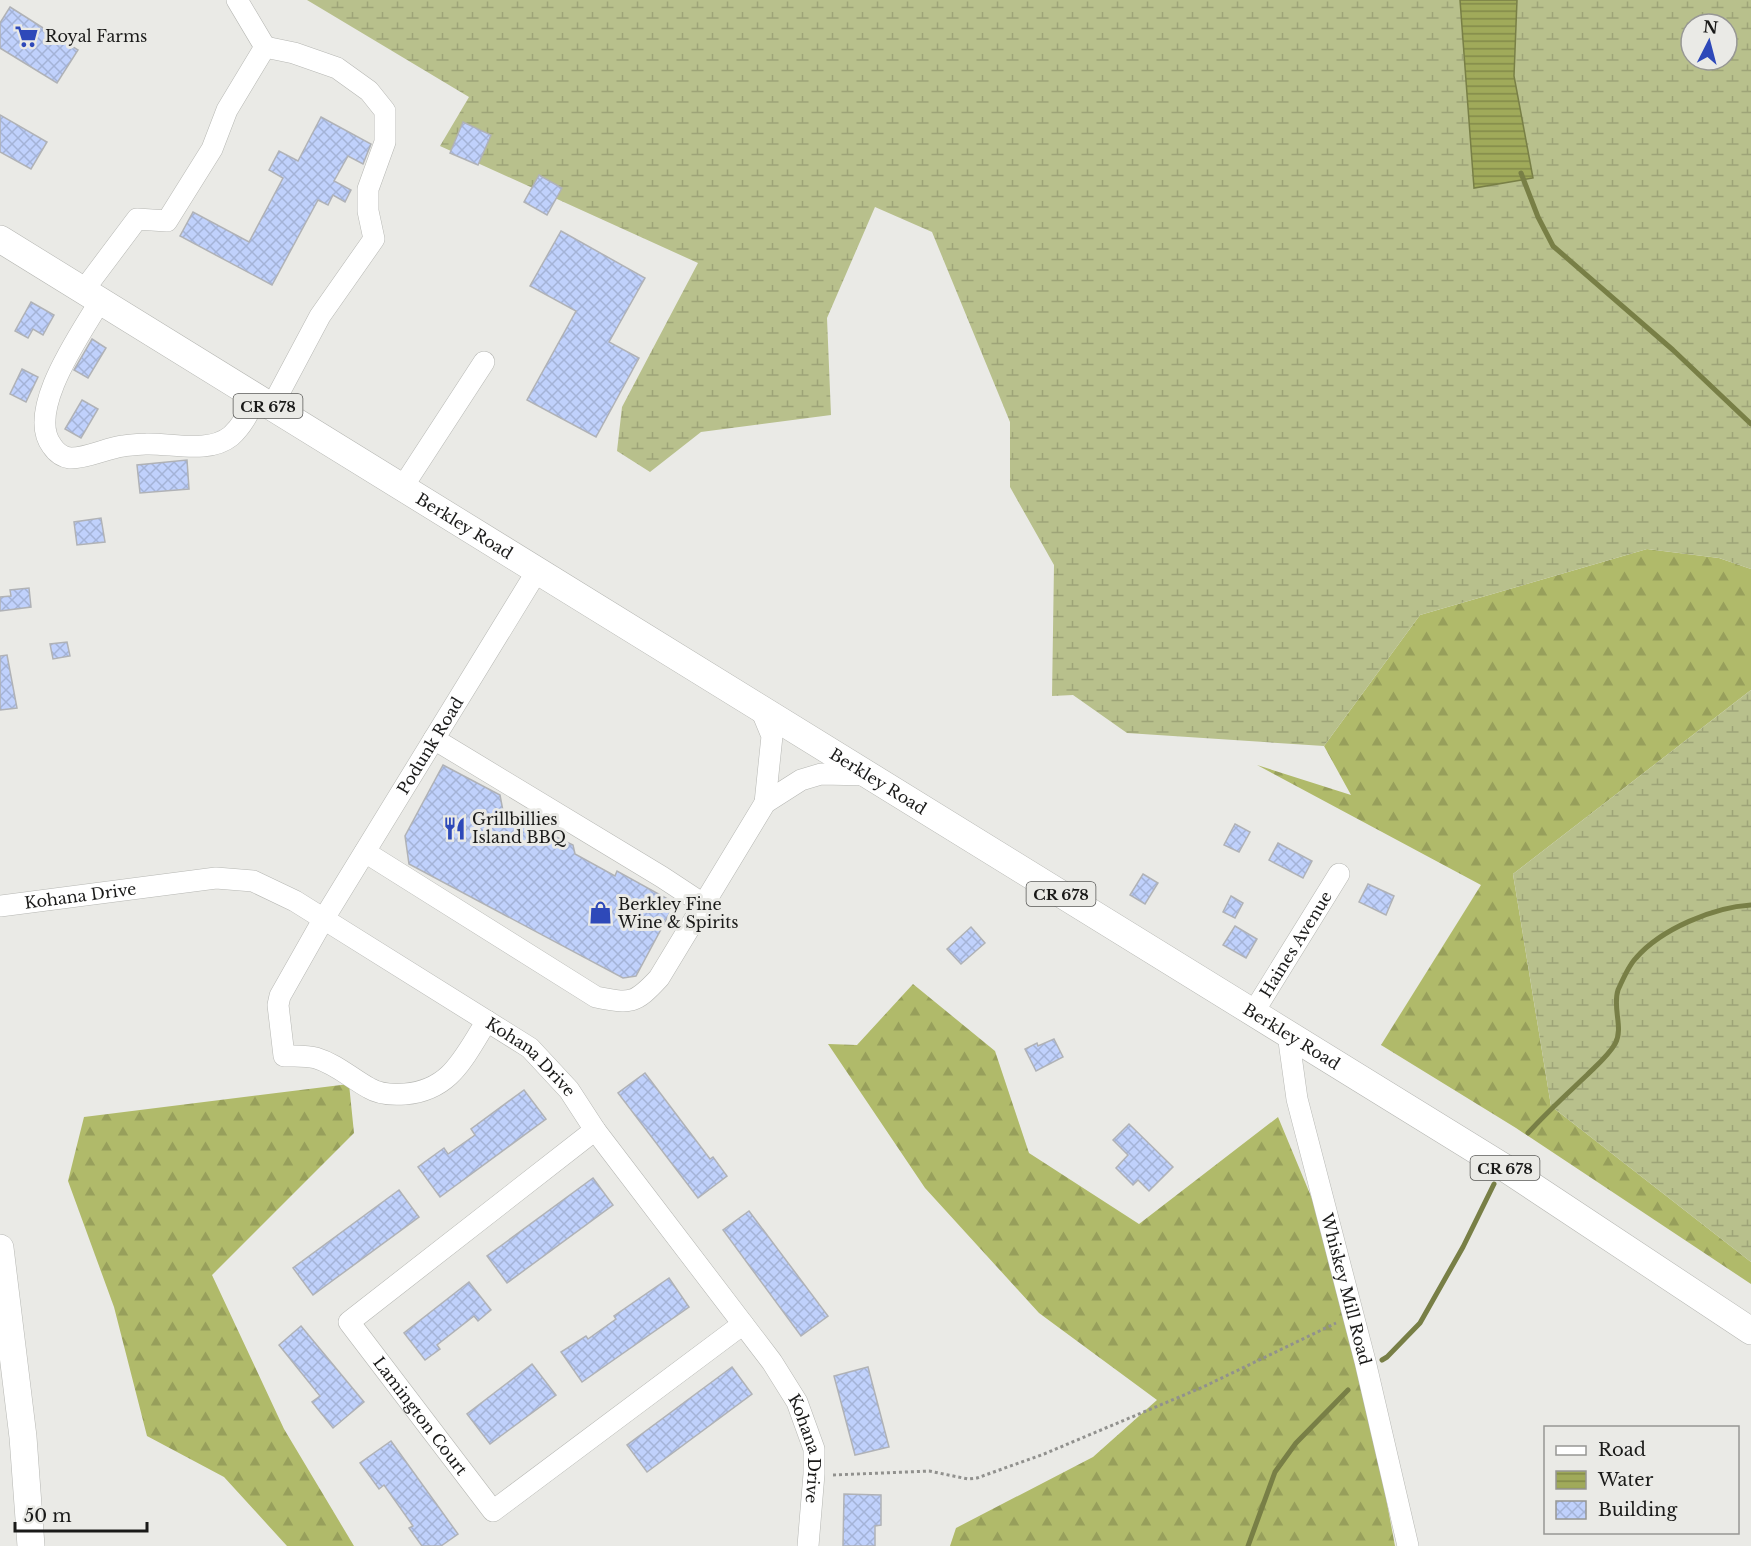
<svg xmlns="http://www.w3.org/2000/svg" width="1751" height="1546" font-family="'Libre Baskerville',serif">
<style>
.forest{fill:url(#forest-firs)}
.wetland{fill:url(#wetland-marsh);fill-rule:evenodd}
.water{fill:url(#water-rules);stroke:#787f46;stroke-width:1.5}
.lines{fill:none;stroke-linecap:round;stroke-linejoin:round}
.stream{stroke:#787f46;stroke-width:5}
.building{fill:url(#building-cross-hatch);stroke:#b0b2b6;stroke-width:1.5}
.minor-casing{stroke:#b6b7b3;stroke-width:22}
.major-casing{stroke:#b6b7b3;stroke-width:28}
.path{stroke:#91918e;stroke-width:3;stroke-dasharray:3 3;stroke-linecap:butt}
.minor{stroke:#fff;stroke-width:21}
.major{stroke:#fff;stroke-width:27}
.labels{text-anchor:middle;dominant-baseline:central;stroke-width:6;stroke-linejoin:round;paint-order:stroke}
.shield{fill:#eaeae6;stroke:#585856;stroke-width:1.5}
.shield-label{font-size:15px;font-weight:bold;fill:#1a1a19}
.poi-label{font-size:16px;fill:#1a1a19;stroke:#eaeae6;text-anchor:start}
.street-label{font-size:16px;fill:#1a1a19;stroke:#eaeae6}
</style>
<defs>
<pattern id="forest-firs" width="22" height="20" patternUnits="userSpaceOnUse" patternTransform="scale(1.5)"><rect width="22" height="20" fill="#b0ba6a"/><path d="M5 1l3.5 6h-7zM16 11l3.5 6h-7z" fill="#979f5b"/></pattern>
<pattern id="wetland-marsh" width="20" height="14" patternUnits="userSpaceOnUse" patternTransform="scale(1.5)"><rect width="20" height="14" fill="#b8c08c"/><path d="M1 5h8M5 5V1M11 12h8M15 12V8" fill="none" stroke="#9ea478"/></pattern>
<pattern id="water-rules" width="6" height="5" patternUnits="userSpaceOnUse" patternTransform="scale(1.5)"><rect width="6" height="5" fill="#a0aa5a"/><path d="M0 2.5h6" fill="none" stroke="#828a4a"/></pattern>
<pattern id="building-cross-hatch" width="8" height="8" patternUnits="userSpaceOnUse" patternTransform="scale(1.5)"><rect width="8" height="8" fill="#c0d1fc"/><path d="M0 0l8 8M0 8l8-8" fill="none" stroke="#a4b3d7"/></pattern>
</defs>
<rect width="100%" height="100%" fill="#eaeae6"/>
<g class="forest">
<path d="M1647,549L1719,558L1751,569V690L1513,874L1551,1106L1751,1262V1284L1516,1128L1381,1045L1481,885L1257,765L1351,795L1324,746L1420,615Z"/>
<path d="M913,984L995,1051L1029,1153L1139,1224L1278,1117L1345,1278L1395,1546H950L956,1528L1093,1457L1157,1400L1039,1313L925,1188L828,1044L857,1045Z"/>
<path d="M349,1084L354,1133L212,1275L284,1429L354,1546H287L224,1477L147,1436L114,1307L68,1181L84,1117Z"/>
</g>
<g class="wetland">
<path d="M307,0H1460L1474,188L1533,177L1514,76L1517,0H1751V569L1719,558L1647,549L1420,615L1324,746L1127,733L1073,695L1052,696L1054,565L1010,487V422L932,232L875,207L827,318L831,415L701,432L650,472L617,451L622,407L698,263L440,146L469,97ZM1691,24H1727V60H1691Z"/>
<path d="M1751,690V1262L1551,1106L1513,874Z"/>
</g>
<path class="water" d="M1460,0H1517L1514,76L1533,178L1474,188Z"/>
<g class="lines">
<g class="stream">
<path d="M1521,173L1538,217L1553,246L1673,350L1751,424"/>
<path d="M1528,1133C1547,1112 1567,1094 1587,1075C1597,1065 1608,1056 1615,1044C1624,1028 1612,1008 1618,990C1622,981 1629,965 1636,958C1661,929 1714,907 1751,905"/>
<path d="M1382,1360L1387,1357L1420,1323L1463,1247L1494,1184"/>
<path d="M1248,1546L1275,1472L1296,1443L1348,1390"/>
</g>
</g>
<g class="building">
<path d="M10,7L78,50L57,83L0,48V23Z"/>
<path d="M0,115L47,142L31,169L0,152Z"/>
<path d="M321,117L371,144L363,164L348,156L334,181L351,190L345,202L333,195L328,205L318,200L272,285L180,236L193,212L249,242L283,178L269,170L279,151L298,161Z"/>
<path d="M463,122L491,135L478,165L450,153Z"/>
<path d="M539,175L562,188L547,215L524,202Z"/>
<path d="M561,231L645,278L609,342L639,358L596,437L527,400L576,311L530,286Z"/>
<path d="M31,302L54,315L43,335L33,329L28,338L15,331Z"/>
<path d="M92,339L106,348L88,378L74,370Z"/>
<path d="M22,369L38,377L26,402L10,394Z"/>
<path d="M82,400L98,409L81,438L65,429Z"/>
<path d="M187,460L189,489L140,493L137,465Z"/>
<path d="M101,518L105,542L77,545L74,522Z"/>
<path d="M29,588L31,607L0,611V597L11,596L10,590Z"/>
<path d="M67,642L70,656L53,659L50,644Z"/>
<path d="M7,655L17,708L0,710V656Z"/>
<path d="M443,765L500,795L503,811L573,845L575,854L615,876L617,871L675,903L636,976L623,978L409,864L405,836Z"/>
<path d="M1235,824L1250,832L1239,852L1224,845Z"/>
<path d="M1278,843L1312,861L1303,878L1269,860Z"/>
<path d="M1143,874L1158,883L1145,904L1130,895Z"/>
<path d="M1368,884L1394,896L1386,915L1359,902Z"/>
<path d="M1231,896L1243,903L1235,918L1223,912Z"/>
<path d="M1235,926L1257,939L1246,958L1223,945Z"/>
<path d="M971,927L985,943L961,964L947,949Z"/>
<path d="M1054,1039L1063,1057L1036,1071L1025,1049L1037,1043L1038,1046Z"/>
<path d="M645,1073L710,1159L713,1157L727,1176L698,1198L618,1093Z"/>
<path d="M524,1090L546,1119L440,1197L418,1167L444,1148L448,1154L475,1135L471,1129Z"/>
<path d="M1129,1124L1173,1167L1149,1191L1138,1180L1133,1185L1116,1168L1128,1155L1113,1140Z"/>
<path d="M593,1178L613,1205L507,1283L487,1256Z"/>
<path d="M399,1190L419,1217L313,1295L293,1268Z"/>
<path d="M749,1211L828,1316L801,1336L723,1230Z"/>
<path d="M669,1278L689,1307L582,1382L561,1352L586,1336L588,1339L616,1319L614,1316Z"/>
<path d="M469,1282L491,1310L478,1321L474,1316L437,1345L440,1349L425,1360L404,1333Z"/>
<path d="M301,1326L364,1402L333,1428L312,1402L320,1396L279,1345Z"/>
<path d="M532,1364L556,1395L490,1444L467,1414Z"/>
<path d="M732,1367L752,1394L647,1472L627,1445Z"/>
<path d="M868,1367L889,1447L855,1455L834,1376Z"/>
<path d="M391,1441L458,1534L441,1546H422L409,1528L413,1526L384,1485L379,1489L360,1463Z"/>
<path d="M844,1494L881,1495V1525L875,1526V1546H843Z"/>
</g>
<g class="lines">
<defs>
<g id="minor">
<path d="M265,47L294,53L337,68L369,91L385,111V142L368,189V211L374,239L320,316L271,408"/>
<path d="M83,291L137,219L167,221L212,149L227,110L265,47L237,0"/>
<path d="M100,301C82,332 25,411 52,446C56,452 62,457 70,458C85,459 107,448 123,446C131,445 138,444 146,444C172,443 209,454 231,436C243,425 249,412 256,398"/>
<path d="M402,488L484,362"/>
<path d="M760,707L772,736L765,803"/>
<path d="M434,739L662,877L703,904"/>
<path d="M365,852L596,997C631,1004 635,1004 659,978L765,803L801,780L821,774L869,775"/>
<path id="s1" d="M0,906L216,878L253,881L295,901L530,1048L569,1090L595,1130L772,1362L797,1402L814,1449V1474L808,1546"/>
<path id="s2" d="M1253,1013L1339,874"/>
<path id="s3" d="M487,1021C464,1056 452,1090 405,1094C393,1095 379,1094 369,1088C351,1078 336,1064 316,1058C306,1055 294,1056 284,1056L278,1005L280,996L323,920L537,571"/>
<path id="s4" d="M1288,1034L1297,1099L1365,1361L1408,1546"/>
<path id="s5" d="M595,1130L349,1322L493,1511L743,1324"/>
</g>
<g id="major">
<path id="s6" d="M0,239L1505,1168L1751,1331"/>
<path d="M0,1248L23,1437L31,1546"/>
</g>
</defs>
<use href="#minor" class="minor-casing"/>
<use href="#major" class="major-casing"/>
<path class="path" d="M833,1475L929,1471L968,1479L977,1478L1044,1454L1203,1387L1336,1323"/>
<use href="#minor" class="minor"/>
<use href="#major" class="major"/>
</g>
<defs>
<symbol id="supermarket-bare" viewBox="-9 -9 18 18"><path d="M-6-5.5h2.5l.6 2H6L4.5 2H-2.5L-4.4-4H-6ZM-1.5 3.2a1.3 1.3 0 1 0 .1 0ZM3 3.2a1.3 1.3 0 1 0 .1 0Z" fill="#2e49b9" stroke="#eaeae6" stroke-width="2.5" paint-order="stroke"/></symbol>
<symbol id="restaurant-bare" viewBox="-9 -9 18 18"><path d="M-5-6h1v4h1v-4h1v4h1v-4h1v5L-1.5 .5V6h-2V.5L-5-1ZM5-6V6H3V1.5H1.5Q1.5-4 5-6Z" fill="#2e49b9" stroke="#eaeae6" stroke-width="2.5" paint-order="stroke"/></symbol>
<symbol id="shop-bare" viewBox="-9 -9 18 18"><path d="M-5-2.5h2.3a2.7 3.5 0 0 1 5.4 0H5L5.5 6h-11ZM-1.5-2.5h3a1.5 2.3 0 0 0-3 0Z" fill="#2e49b9" stroke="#eaeae6" stroke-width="2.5" paint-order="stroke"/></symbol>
</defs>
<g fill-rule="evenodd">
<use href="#supermarket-bare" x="10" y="20" width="33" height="33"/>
<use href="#restaurant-bare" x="438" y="812" width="33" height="33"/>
<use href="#shop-bare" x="584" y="896" width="33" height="33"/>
</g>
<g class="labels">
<g class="shield">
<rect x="233.5" y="394" width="69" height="24" rx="4.5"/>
<rect x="1026.5" y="882" width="69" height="24" rx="4.5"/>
<rect x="1470.5" y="1156" width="69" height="24" rx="4.5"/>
</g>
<g class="shield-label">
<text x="268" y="406">CR 678</text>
<text x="1061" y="894">CR 678</text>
<text x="1505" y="1168">CR 678</text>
</g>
<g class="poi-label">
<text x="45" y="36">Royal Farms</text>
<text x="472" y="819">Grillbillies<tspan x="472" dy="18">Island BBQ</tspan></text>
<text x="618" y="904">Berkley Fine<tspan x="618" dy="18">Wine &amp; Spirits</tspan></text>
</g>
<g class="street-label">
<text stroke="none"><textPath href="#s6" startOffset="546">Berkley Road</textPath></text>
<text stroke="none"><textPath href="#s3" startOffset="598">Podunk Road</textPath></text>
<text stroke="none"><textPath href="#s6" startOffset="1032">Berkley Road</textPath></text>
<text stroke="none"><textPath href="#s1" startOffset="81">Kohana Drive</textPath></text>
<text stroke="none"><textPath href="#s2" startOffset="81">Haines Avenue</textPath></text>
<text stroke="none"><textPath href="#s6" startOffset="1518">Berkley Road</textPath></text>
<text stroke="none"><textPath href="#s1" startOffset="585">Kohana Drive</textPath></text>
<text stroke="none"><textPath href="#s4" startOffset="262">Whiskey Mill Road</textPath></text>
<text stroke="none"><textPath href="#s5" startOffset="430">Lamington Court</textPath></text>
<text stroke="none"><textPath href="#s1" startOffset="1071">Kohana Drive</textPath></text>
</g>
</g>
<rect x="1544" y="1426" width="195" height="108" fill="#eaeae6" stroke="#979794" stroke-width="1.5"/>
<rect x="1556" y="1446" width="30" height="9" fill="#ffffff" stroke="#979794" stroke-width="1.5"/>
<text x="1598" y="1456" font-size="18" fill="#1a1a19">Road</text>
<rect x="1556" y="1471" width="30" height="18" fill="url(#water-rules)" stroke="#979794" stroke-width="1.5"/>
<text x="1598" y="1486" font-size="18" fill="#1a1a19">Water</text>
<rect x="1556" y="1501" width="30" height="18" fill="url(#building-cross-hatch)" stroke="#979794" stroke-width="1.5"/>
<text x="1598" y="1516" font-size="18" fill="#1a1a19">Building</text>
<g transform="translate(1709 42) rotate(6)"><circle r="28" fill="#eaeae6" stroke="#979794" stroke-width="1.5"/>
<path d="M0-4.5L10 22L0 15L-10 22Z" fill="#2e49b9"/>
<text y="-9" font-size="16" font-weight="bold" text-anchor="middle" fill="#1a1a19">N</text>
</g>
<path d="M15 1522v9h132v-9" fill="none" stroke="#1a1a19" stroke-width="3"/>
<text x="24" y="1522" font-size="18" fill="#1a1a19" stroke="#eaeae6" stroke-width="4.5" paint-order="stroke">50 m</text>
</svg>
